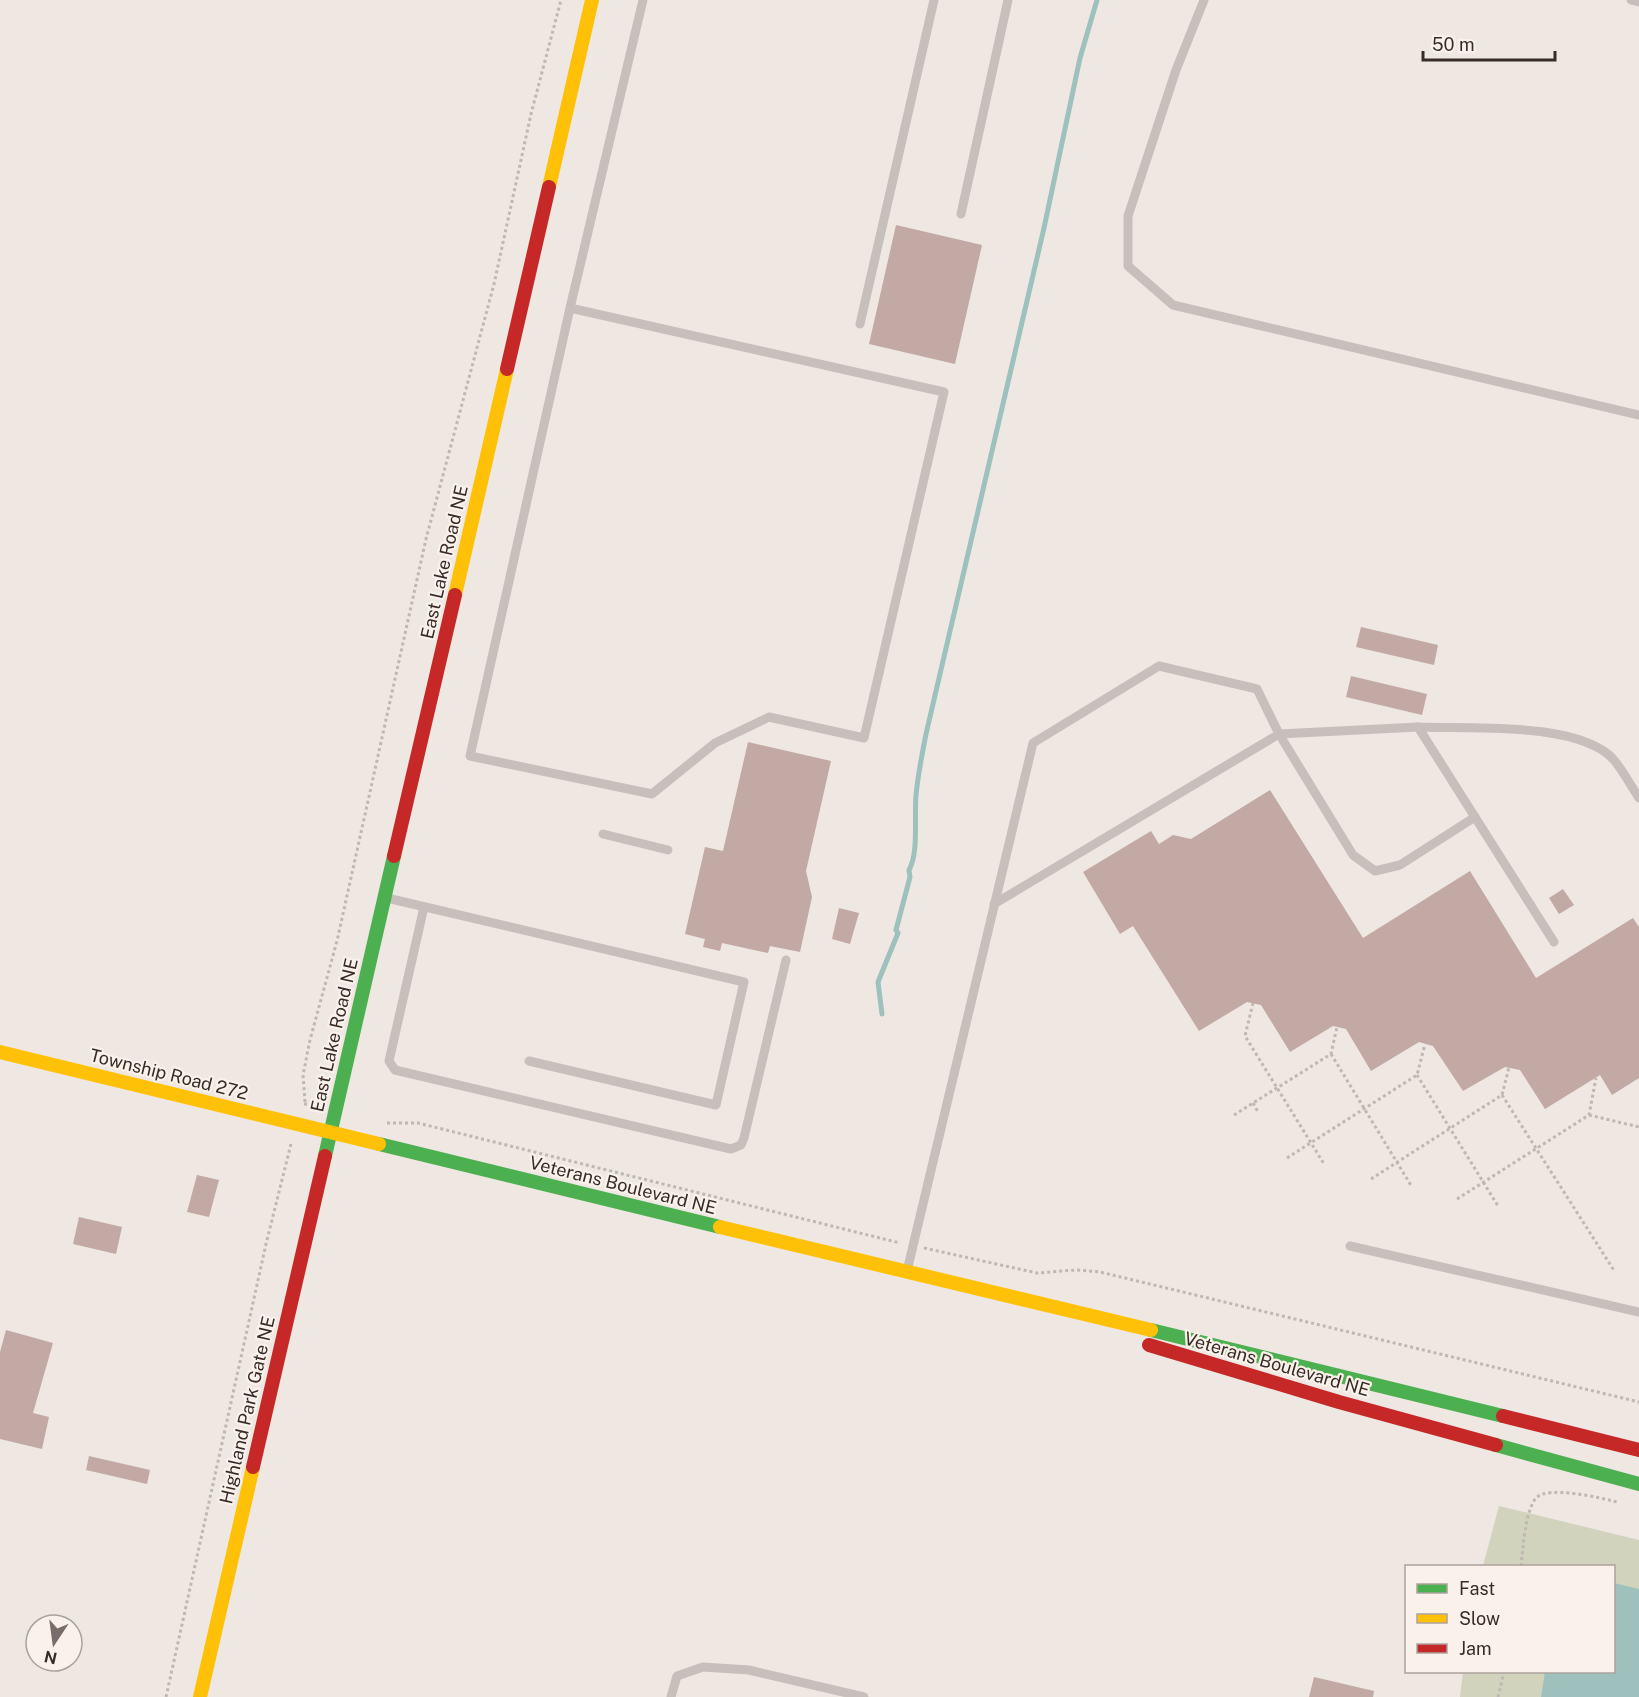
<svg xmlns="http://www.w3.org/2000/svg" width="1639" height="1697" font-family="'Public Sans',sans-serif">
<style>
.green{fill:#d1d3bc}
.water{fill:#9ec1bd}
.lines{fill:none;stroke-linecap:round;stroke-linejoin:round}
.stream{stroke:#9ec1bd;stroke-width:5}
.building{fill:#c2a9a3}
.path{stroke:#c0b7b3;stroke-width:3;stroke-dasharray:3 3;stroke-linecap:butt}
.lane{stroke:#c7bfbb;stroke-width:9}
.fast{stroke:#4caf50;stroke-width:14}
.slow{stroke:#ffc107;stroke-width:14}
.jam{stroke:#c62828;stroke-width:14}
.labels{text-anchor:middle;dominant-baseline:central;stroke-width:4.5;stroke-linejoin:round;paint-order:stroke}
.street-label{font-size:18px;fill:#382c29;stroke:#faf1ea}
</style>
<rect width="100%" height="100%" fill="#eee7e2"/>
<path class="green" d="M1499,1506L1639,1540V1697H1460L1463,1672H1614V1566H1483Z"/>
<path class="water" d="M1614,1583L1639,1589V1697H1541L1545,1672H1614Z"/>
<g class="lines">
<path class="stream" d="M882,1014L878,982L898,933L896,930L910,877L909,870C919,853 914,816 916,795C918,775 922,754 926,734L1044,228L1080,58L1097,0"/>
</g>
<g class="building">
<path d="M896,225L982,245L955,364L869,344Z"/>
<path d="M1361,627L1438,645L1434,665L1356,647Z"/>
<path d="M1351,676L1427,694L1422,715L1346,697Z"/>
<path d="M748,742L831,761L806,871L812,897L800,952L770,946L768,953L722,943L720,951L703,947L705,939L685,934L705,847L723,851Z"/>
<path d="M1270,790L1363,938L1470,871L1536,978L1633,918L1639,927V1078L1612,1095L1600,1075L1545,1109L1520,1070L1505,1067L1463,1091L1433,1046L1419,1042L1371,1071L1346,1029L1333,1026L1290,1052L1261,1005L1247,1002L1199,1031L1133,926L1120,934L1083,872L1151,831L1159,844L1173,835L1191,839Z"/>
<path d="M1563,889L1574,905L1559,914L1549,898Z"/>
<path d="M839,908L859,913L850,944L832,939Z"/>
<path d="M197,1175L219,1180L209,1217L187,1212Z"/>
<path d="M79,1217L122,1227L116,1254L73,1244Z"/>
<path d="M6,1330L53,1343L33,1413L49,1417L42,1449L0,1439V1352Z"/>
<path d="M89,1456L150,1470L147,1484L86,1470Z"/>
<path d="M1314,1677L1374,1691L1373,1697H1309Z"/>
</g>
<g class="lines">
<g class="path">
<path d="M1253,1003L1245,1036L1324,1164"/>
<path d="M1331,1054L1412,1187"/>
<path d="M1417,1075L1498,1206"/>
<path d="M1502,1095L1615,1272"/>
<path d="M305,1102L303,1075L310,1040L337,941L426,539L494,284L531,114L561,0"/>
<path d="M1253,1103L1258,1112"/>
<path d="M304,1104L317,1105"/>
<path d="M1234,1115L1331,1054L1337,1027"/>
<path d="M1589,1115L1639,1127"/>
<path d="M387,1123H418L900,1243"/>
<path d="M1287,1158L1417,1075L1425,1044"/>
<path d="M1371,1179L1502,1095L1509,1067"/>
<path d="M1457,1199L1589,1115L1596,1078"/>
<path d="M924,1248L1037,1273L1076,1270L1100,1272L1639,1402"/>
<path d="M1521,1566C1523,1550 1525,1511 1536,1498C1548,1485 1601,1498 1617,1502"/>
<path d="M166,1697L266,1244L291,1144"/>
<path d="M1498,1697L1504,1672"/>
</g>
<g class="lane">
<path d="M1204,0L1176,70L1128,216V266L1173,305L1639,415"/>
<path d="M1631,0L1639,2"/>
<path d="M961,214L1008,0"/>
<path d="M570,308L944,392L864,738L769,717L715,743L652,794L470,756L570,308L643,0"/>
<path d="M860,324L934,0"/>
<path d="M1418,727C1467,729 1580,721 1614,760C1623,771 1631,786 1639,798"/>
<path d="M603,834L668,850"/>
<path d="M387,898L744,982L716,1105L529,1061"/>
<path d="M994,904L1279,734L1353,855L1375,871L1400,865L1475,817"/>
<path d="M424,907L389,1061L395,1070L731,1149L741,1145L744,1138L786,960"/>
<path d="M1350,1246L1639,1312"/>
<path d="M907,1271L1033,743L1159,666L1257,689L1279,734L1418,727L1554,942"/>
<path d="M671,1697L677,1676L703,1667L749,1670L864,1697"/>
</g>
<g class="fast">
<path d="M379,1144L720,1227"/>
<path d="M325,1156L394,856"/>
<path d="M1151,1330L1503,1416"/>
<path d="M1496,1445L1639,1484"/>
</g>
<g class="slow">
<path d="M549,187L592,0"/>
<path d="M455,595L507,369"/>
<path d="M0,1052L379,1144"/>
<path d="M720,1227L1151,1330"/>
<path d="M200,1697L253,1467"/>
</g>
<g class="jam">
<path d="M507,369L549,187"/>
<path d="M394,856L455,595"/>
<path d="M1149,1345L1339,1402L1496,1445"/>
<path d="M1503,1416L1639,1450"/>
<path d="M253,1467L325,1156"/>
</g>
</g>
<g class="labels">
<g class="street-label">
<text transform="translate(444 562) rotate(-77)">East Lake Road NE</text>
<text transform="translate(334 1035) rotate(-77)">East Lake Road NE</text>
<text transform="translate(169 1074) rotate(14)">Township Road 272</text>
<text transform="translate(623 1185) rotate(14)">Veterans Boulevard NE</text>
<text transform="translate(1277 1364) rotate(16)">Veterans Boulevard NE</text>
<text transform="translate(247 1410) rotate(-77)">Highland Park Gate NE</text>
</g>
</g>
<rect x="1405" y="1565" width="210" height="108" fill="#faf1ea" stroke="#aca29d" stroke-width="1.5"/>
<rect x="1417" y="1584" width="30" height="9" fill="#4caf50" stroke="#aca29d" stroke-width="1.5"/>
<text x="1459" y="1595" font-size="18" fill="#382c29">Fast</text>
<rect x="1417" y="1614" width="30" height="9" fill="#ffc107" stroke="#aca29d" stroke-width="1.5"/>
<text x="1459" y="1625" font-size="18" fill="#382c29">Slow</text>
<rect x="1417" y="1644" width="30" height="9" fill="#c62828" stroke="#aca29d" stroke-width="1.5"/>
<text x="1459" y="1655" font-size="18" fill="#382c29">Jam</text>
<g transform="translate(54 1643) rotate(193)"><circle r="28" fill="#faf1ea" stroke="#aca29d" stroke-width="1.5"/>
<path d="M0-4.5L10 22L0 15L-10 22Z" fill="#786d6a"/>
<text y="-9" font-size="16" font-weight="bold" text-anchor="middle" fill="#382c29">N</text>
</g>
<path d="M1423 51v9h132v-9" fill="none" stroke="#382c29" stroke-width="3"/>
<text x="1432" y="51" font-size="18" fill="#382c29" stroke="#faf1ea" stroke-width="4.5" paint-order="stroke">50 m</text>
</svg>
